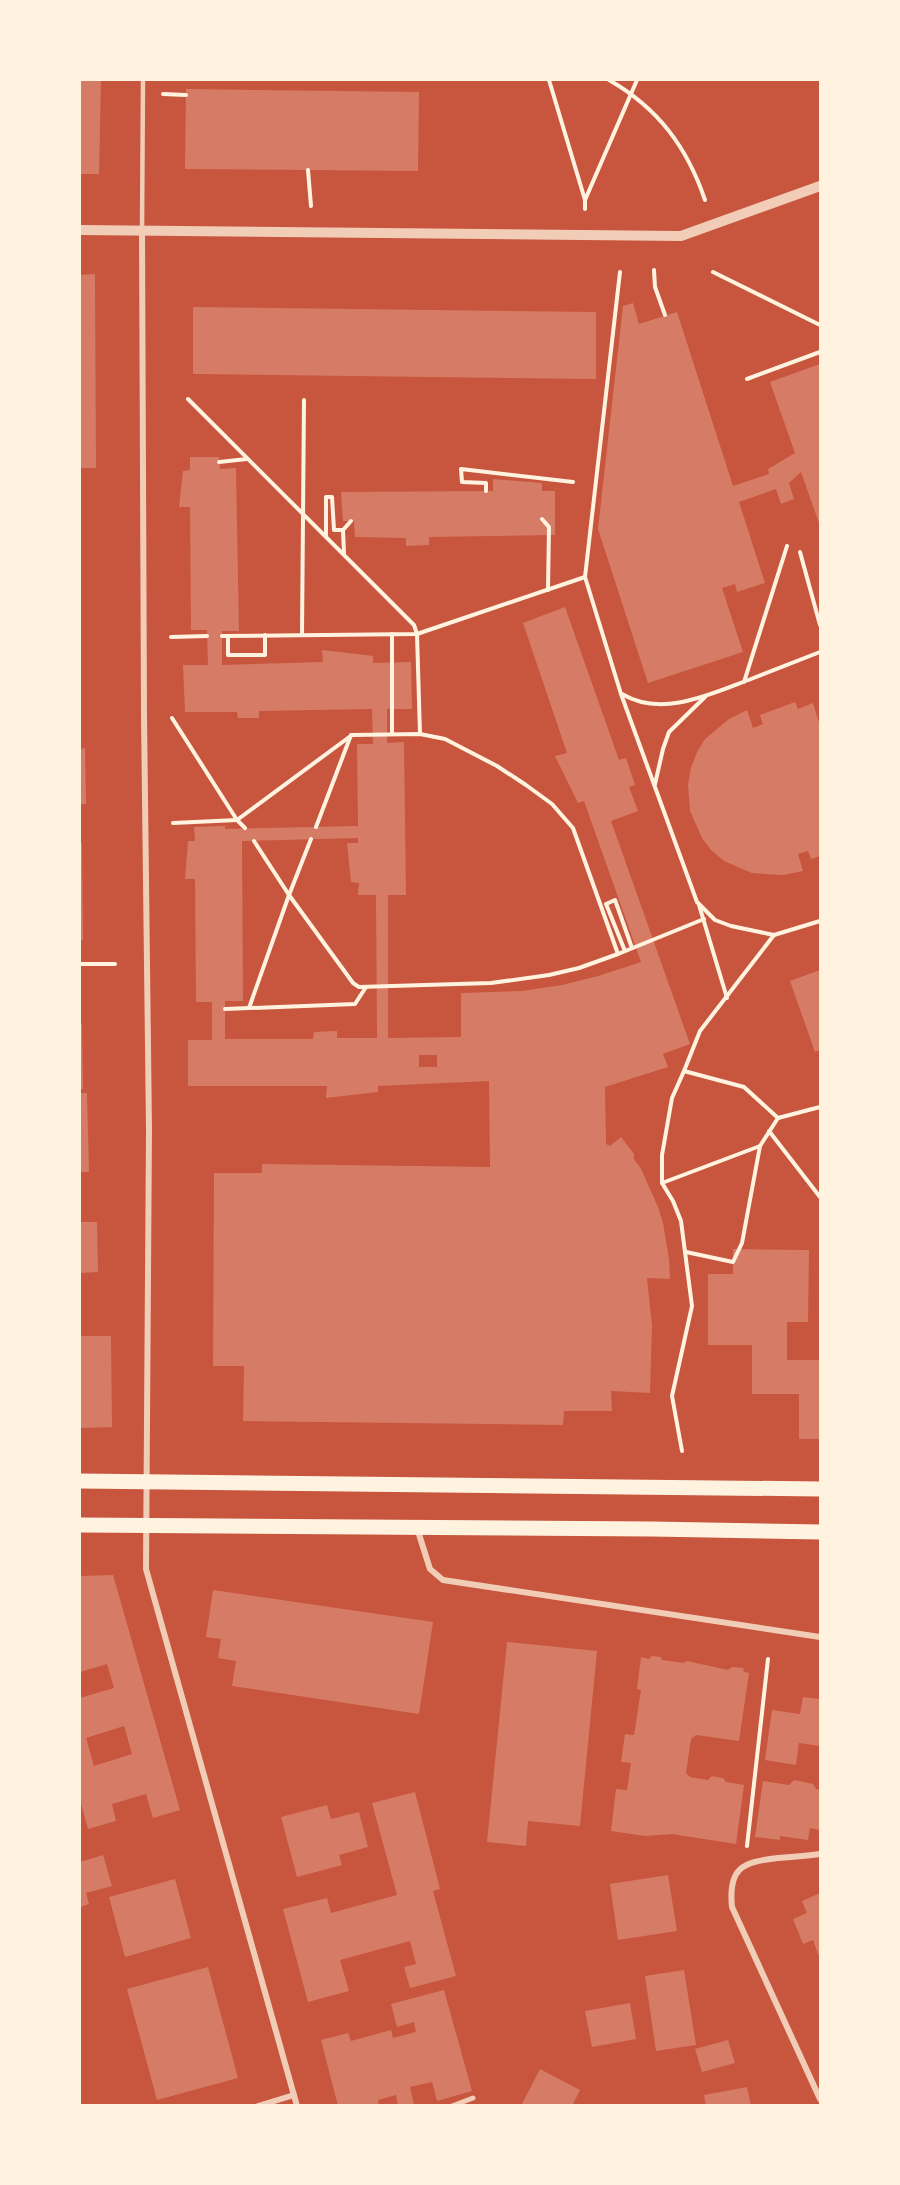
<svg xmlns="http://www.w3.org/2000/svg" width="900" height="2185" font-family="'Space Grotesk',sans-serif">
<style>
.building{fill:#d67c66;fill-rule:evenodd}
.lines{fill:none;stroke-linecap:round;stroke-linejoin:round}
.path{stroke:#fff3e0;stroke-width:4}
.service{stroke:#f1ccb7;stroke-width:4.5}
.pedestrian{stroke:#f1ccb7;stroke-width:5}
.minor{stroke:#f1ccb7;stroke-width:6}
.tertiary{stroke:#f1ccb7;stroke-width:10}
.primary{stroke:#fff3e0;stroke-width:15}
</style>
<rect width="100%" height="100%" fill="#c8553d"/>
<g class="building">
<path d="M80,80H101L99,174H80Z"/>
<path d="M186,89L419,92L418,171L185,169Z"/>
<path d="M95,274L96,468H80V275Z"/>
<path d="M633,303L639,324L677,312L733,486L769,474L768,469L795,453L770,382L820,364V526L801,472L789,483L794,499L781,504L776,489L739,502L765,583L737,592L735,584L722,588L743,652L648,683L598,529L623,306Z"/>
<path d="M193,307L596,312V379L193,374Z"/>
<path d="M190,457H219L220,469L236,468L239,631H222V665L323,662L322,650L373,656V663L411,662L412,709H387V743L404,742L406,895H388V1038L461,1037V993L522,991L562,985L598,976L641,962L584,801L578,803L555,756L567,753L523,623L565,607L619,760L626,758L635,785L629,787L638,811L611,821L690,1044L663,1054L668,1067L605,1087L606,1144L610,1146L621,1137L634,1154V1159L641,1169L658,1207L663,1223L669,1259L670,1279L647,1278L652,1325L650,1393L611,1391L612,1411H564L563,1425L243,1421L244,1366H213L214,1173H262V1164L490,1167L489,1081L378,1086V1092L326,1098L327,1086H188V1040H212V1002H196L195,879H185L188,841H195L194,827L225,826V829L358,826L357,744H373L372,709L259,711V718H238L237,712H185L183,665H208L207,630H191L190,507H179L183,471L190,470ZM358,838V843H347L351,882L359,883L358,895H376L377,1038H337V1031L314,1032L313,1039H225V1001H243L242,841ZM419,1055H437V1067H419Z"/>
<path d="M493,479L542,483V491H555V535L429,537V545L406,546V538L355,537L354,521H343L341,492L493,491Z"/>
<path d="M795,702L798,709L813,703L820,726V856L811,859L808,851L798,854L803,871L783,875L752,873L724,861L711,850L702,838L690,811L688,784L691,768L697,752L705,739L729,719L747,710L753,728L763,724L760,715Z"/>
<path d="M85,748L86,804H80V749Z"/>
<path d="M80,843H82L83,940H80Z"/>
<path d="M820,970V1050L815,1052L790,981Z"/>
<path d="M80,1024H82L83,1089H80Z"/>
<path d="M80,1093H87L89,1172H80Z"/>
<path d="M80,1222H97L98,1272L80,1273Z"/>
<path d="M733,1249L809,1250L808,1322H787V1360H820V1439H799V1394H752V1345H708V1274H733Z"/>
<path d="M80,1336H111L112,1427L80,1428Z"/>
<path d="M113,1575L180,1810L153,1818L146,1794L112,1804L116,1821L88,1829L80,1800V1698L114,1688L107,1664L80,1672V1576ZM124,1726L132,1754L94,1766L86,1738Z"/>
<path d="M213,1590L433,1622L419,1714L232,1686L236,1661L218,1658L221,1639L206,1637Z"/>
<path d="M507,1642L597,1651L580,1826L528,1821L526,1846L487,1842Z"/>
<path d="M652,1656L661,1657L662,1660L683,1663L687,1661L728,1670L732,1667L743,1668L744,1672L749,1673L739,1741L696,1735L691,1739L686,1773L690,1777L708,1780L712,1776L723,1778L726,1782L744,1785L736,1844L672,1834L645,1836L611,1831L616,1789L627,1790L631,1763L621,1762L625,1734L634,1735L641,1690L637,1689L641,1657L649,1659Z"/>
<path d="M803,1697L820,1699V1746L799,1743L796,1765L765,1760L772,1710L800,1714Z"/>
<path d="M794,1780L813,1784L816,1789L820,1790V1830L810,1828L808,1840L780,1836V1840L755,1837L763,1781L789,1785Z"/>
<path d="M415,1792L440,1889L433,1891L456,1976L410,1988L404,1967L416,1964L410,1941L340,1960L349,1991L308,2002L283,1909L327,1898L331,1913L397,1895L372,1803Z"/>
<path d="M327,1805L331,1819L359,1812L368,1847L339,1855L342,1865L297,1877L281,1817Z"/>
<path d="M103,1855L112,1886L86,1893L89,1904L80,1907V1862Z"/>
<path d="M668,1875L677,1931L618,1940L610,1884Z"/>
<path d="M175,1879L191,1938L125,1957L109,1897Z"/>
<path d="M820,1893V1959L813,1940L803,1944L793,1919L807,1913L802,1901Z"/>
<path d="M208,1967L238,2078L157,2100L127,1989Z"/>
<path d="M684,1970L696,2045L656,2051L645,1976Z"/>
<path d="M444,1990L472,2091L437,2101L432,2082L410,2087L414,2105L413,2106H398L396,2095L378,2100L379,2106H338L321,2040L348,2033L351,2041L391,2030L393,2038L416,2032L414,2022L397,2027L391,2004Z"/>
<path d="M630,2003L636,2039L592,2047L585,2011Z"/>
<path d="M728,2040L735,2063L702,2072L695,2049Z"/>
<path d="M540,2069L580,2090L572,2106H521Z"/>
<path d="M747,2087L751,2106H706L704,2095Z"/>
</g>
<g class="lines">
<g class="path">
<path d="M549,80L585,200V209"/>
<path d="M609,80C658,108 687,147 705,200"/>
<path d="M163,94L186,95"/>
<path d="M308,170L311,206"/>
<path d="M585,200L637,80"/>
<path d="M654,270L655,287L665,315"/>
<path d="M620,272L585,577L621,694L697,902L715,920L731,926L774,935"/>
<path d="M713,272L820,325"/>
<path d="M747,379L820,352"/>
<path d="M188,399L414,625L417,634L420,734"/>
<path d="M219,462L247,459"/>
<path d="M486,491V483L462,482L461,469L573,482"/>
<path d="M542,519L549,527L548,590"/>
<path d="M326,536V497H332L334,530H343"/>
<path d="M800,552L820,625"/>
<path d="M344,553L343,530L351,521"/>
<path d="M302,634L304,400"/>
<path d="M392,634V734"/>
<path d="M222,636L417,634L585,577"/>
<path d="M228,636V655H265V635"/>
<path d="M171,637L207,636"/>
<path d="M744,682L787,546"/>
<path d="M622,694C662,718 711,694 751,679C774,670 797,661 820,652"/>
<path d="M172,718L237,820L245,828"/>
<path d="M655,784L663,749L669,732L705,697"/>
<path d="M173,823L237,820L352,735L420,734L445,739L497,766L526,785L552,804L573,828L618,954"/>
<path d="M316,827L351,735"/>
<path d="M254,841L289,895L353,983L359,987L491,983L549,975L579,968L618,954L704,919"/>
<path d="M699,905L727,998"/>
<path d="M625,951L606,904L615,900L632,948"/>
<path d="M80,964H115"/>
<path d="M249,1008L289,895L311,839"/>
<path d="M225,1009L355,1004L366,987"/>
<path d="M684,1071L700,1031L774,935L820,921"/>
<path d="M769,1131L820,1197"/>
<path d="M662,1183L760,1146L778,1118"/>
<path d="M686,1252L733,1262L742,1243L760,1146"/>
<path d="M682,1451L672,1396L692,1306L681,1221L673,1201L662,1183V1155L672,1098L684,1071L744,1087L778,1118L820,1107"/>
<path d="M747,1846L768,1659"/>
</g>
<path class="service" d="M142,231L143,80"/>
<path class="pedestrian" d="M452,2106L473,2098"/>
<g class="minor">
<path d="M142,231L144,715L149,1129L146,1569L297,2106"/>
<path d="M417,1528L430,1569L443,1580L820,1637"/>
<path d="M820,1854C806,1856 792,1857 778,1858C742,1862 728,1868 732,1907L820,2099"/>
<path d="M258,2106L294,2095"/>
</g>
<path class="tertiary" d="M80,230L681,236L820,186"/>
<g class="primary">
<path d="M80,1481L820,1489"/>
<path d="M80,1525L652,1529L820,1532"/>
</g>
</g>
<rect width="900" height="2185" fill="none" stroke="#fff3e0" stroke-width="162"/>
</svg>
